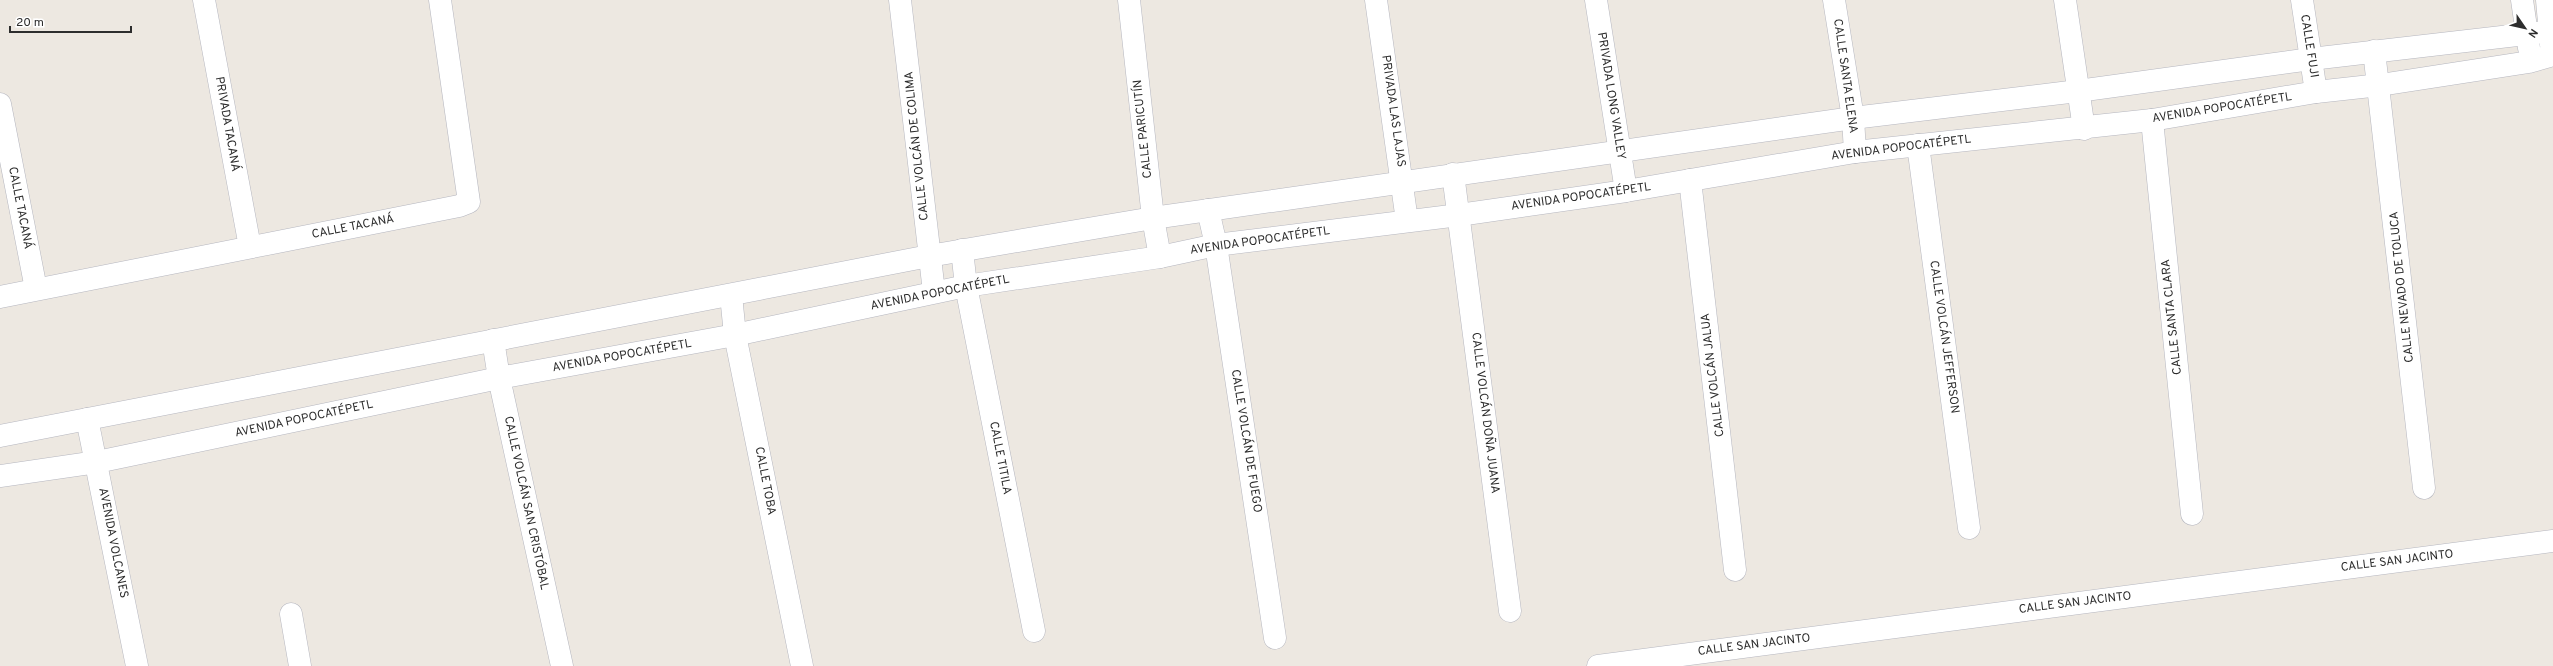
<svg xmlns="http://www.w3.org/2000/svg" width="2553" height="666" font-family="Overpass,sans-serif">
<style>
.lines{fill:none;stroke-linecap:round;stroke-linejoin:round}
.minor-casing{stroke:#b5b6bf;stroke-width:23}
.minor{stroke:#fff;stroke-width:22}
.labels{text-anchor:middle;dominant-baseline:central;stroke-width:3.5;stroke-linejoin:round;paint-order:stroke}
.street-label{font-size:12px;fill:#2d2d2d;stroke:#fff}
</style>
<rect width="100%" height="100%" fill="#ede8e1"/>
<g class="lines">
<defs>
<g id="minor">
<path d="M204,0L250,247"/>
<path d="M900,0L934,292"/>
<path d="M1129,0L1153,218L1160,257"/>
<path d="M1376,0L1407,221"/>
<path d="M1596,0L1626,191"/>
<path d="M1834,0L1853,118L1855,152"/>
<path d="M2065,0L2084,129"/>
<path d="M2302,0L2316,92"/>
<path d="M2522,0L2529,48"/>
<path d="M2547,0L2551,45"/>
<path d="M2374,51L2424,488"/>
<path d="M0,104L36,289"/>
<path d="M2152,120L2192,514"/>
<path d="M1918,145L1969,528"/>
<path d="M1453,174L1510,611"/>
<path d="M1690,180L1735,570"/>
<path d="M1208,210L1216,245L1275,638"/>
<path d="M962,250L966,286L1034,631"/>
<path d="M731,295L735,335L802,666"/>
<path d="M0,297L459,206L469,202L440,0"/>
<path d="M493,340L499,378L562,666"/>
<path d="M87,419L137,666"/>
<path d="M0,436L929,256L1153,218L1853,118L2078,91L2311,59L2553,31"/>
<path d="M0,476L97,462L499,378L735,335L966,286L1160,257L1216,245L1459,215L1626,191L1855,152L2152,120L2316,92L2380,85L2529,62L2553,55"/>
<path d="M291,614L300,666"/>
<path d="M1598,666L2553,541"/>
</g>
</defs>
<use href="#minor" class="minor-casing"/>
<use href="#minor" class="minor"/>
</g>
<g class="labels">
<g class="street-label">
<text transform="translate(2309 46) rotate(81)">CALLE FUJI</text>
<text transform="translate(1845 76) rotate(82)">CALLE SANTA ELENA</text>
<text transform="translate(1611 96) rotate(81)">PRIVADA LONG VALLEY</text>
<text transform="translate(2222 108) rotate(-9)">AVENIDA POPOCATÉPETL</text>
<text transform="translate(1393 111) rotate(82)">PRIVADA LAS LAJAS</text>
<text transform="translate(227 124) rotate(80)">PRIVADA TACANÁ</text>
<text transform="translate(1143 129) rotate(-96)">CALLE PARICUTÍN</text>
<text transform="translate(917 146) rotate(-96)">CALLE VOLCÁN DE COLIMA</text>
<text transform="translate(1901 148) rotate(-7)">AVENIDA POPOCATÉPETL</text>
<text transform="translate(1581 197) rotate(-8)">AVENIDA POPOCATÉPETL</text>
<text transform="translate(20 208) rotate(79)">CALLE TACANÁ</text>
<text transform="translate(353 227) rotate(-11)">CALLE TACANÁ</text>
<text transform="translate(1260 241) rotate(-8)">AVENIDA POPOCATÉPETL</text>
<text transform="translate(2402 287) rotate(-96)">CALLE NEVADO DE TOLUCA</text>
<text transform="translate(940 293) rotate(-11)">AVENIDA POPOCATÉPETL</text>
<text transform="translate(2172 317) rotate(-96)">CALLE SANTA CLARA</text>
<text transform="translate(1944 337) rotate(82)">CALLE VOLCÁN JEFFERSON</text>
<text transform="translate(622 356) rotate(-10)">AVENIDA POPOCATÉPETL</text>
<text transform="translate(1713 375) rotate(-97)">CALLE VOLCÁN JALUA</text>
<text transform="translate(1485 413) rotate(83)">CALLE VOLCÁN DOÑA JUANA</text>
<text transform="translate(304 419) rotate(-12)">AVENIDA POPOCATÉPETL</text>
<text transform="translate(1246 441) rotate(81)">CALLE VOLCÁN DE FUEGO</text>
<text transform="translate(1000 458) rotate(79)">CALLE TITILA</text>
<text transform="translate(765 481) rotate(79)">CALLE TOBA</text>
<text transform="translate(526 503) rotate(78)">CALLE VOLCÁN SAN CRISTÓBAL</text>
<text transform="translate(113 543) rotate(79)">AVENIDA VOLCANES</text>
<text transform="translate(2397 561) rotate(-7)">CALLE SAN JACINTO</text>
<text transform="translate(2075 603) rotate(-7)">CALLE SAN JACINTO</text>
<text transform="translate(1754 645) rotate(-7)">CALLE SAN JACINTO</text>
</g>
</g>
<g transform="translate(2525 28) rotate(124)" stroke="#ffffff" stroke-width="3" paint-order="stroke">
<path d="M0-3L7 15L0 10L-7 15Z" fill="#2d2d2d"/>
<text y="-6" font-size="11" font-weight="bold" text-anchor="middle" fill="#2d2d2d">N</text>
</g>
<path d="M10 26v6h121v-6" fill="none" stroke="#2d2d2d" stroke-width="2"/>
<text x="16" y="26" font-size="12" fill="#2d2d2d" stroke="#ffffff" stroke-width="3" paint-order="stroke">20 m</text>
</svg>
